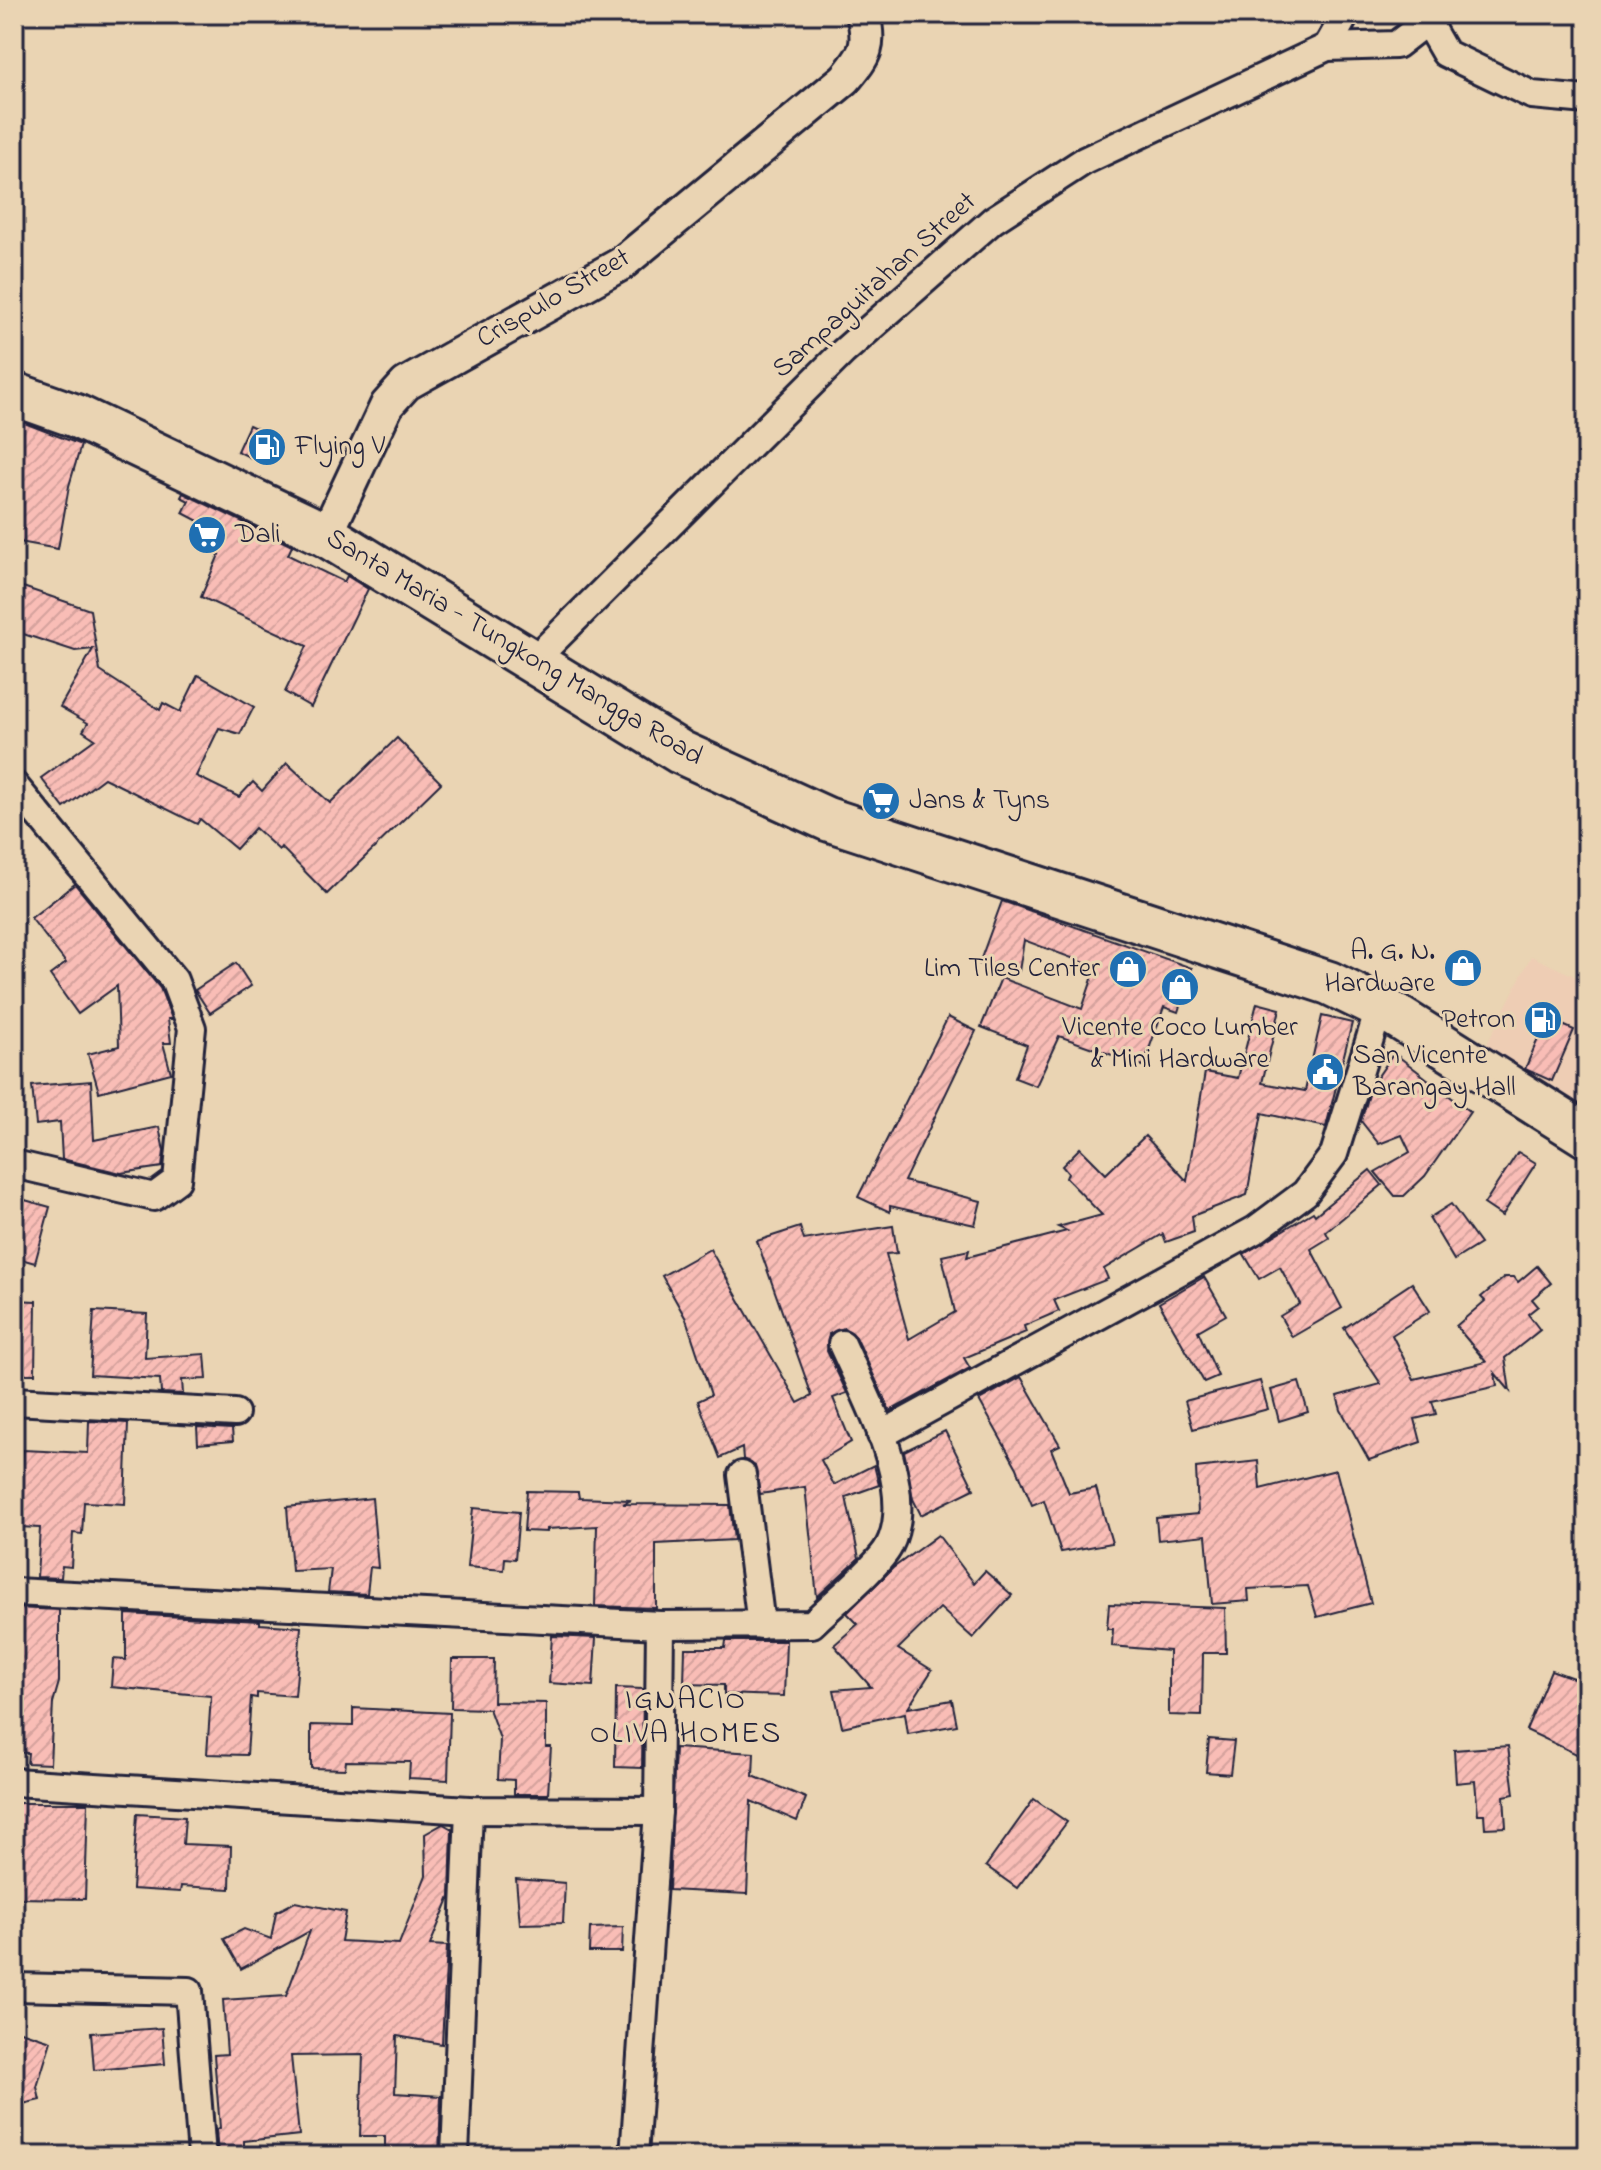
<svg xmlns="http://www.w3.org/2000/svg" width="1601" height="2170" font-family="'Indie Flower',sans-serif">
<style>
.built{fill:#eecdb4}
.building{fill:url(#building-hatch);stroke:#22223b;stroke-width:2}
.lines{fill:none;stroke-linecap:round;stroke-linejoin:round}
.minor-casing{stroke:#22223b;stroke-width:32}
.tertiary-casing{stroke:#22223b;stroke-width:38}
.primary-casing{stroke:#22223b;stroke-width:48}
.minor{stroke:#ead4b3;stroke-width:26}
.tertiary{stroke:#ead4b3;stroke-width:32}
.primary{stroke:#ead4b3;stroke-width:42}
.labels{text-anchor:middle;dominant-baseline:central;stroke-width:6;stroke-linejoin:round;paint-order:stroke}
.street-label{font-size:28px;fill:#22223b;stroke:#ead4b3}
.poi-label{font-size:28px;fill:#22223b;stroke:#ead4b3;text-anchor:start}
.neighbourhood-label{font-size:30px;letter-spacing:2px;fill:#22223b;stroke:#ead4b3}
</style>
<defs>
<pattern id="building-hatch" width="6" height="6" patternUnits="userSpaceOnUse" patternTransform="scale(2)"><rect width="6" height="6" fill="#f9bdb6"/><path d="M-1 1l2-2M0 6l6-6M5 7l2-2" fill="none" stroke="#d5a29d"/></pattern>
</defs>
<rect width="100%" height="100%" fill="#ead4b3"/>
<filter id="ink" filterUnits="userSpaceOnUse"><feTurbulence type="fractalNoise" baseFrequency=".0125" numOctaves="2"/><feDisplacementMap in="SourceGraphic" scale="16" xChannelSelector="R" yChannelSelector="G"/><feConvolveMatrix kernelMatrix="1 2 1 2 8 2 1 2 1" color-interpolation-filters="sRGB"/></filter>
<g filter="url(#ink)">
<path class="built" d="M1531,956L1587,982V1091L1575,1120L1480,1058Z"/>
<g class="building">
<path d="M14,419L81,445L69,486L58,549L14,541Z"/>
<path d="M249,425L277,438L266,465L237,451Z"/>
<path d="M183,493L292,546L288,555L344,582L347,576L368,589L311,707L285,692L307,646L201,597L227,536L183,513L189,501L181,497Z"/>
<path d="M20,586L90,610L100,671L160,710L163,703L180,712L198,675L254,707L240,734L219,728L196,776L239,797L253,782L262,791L287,763L330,803L397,738L441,783L327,894L281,847L279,850L255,828L236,849L200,819L197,824L104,778L64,808L41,778L95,739L83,731L88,723L60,707L93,649L75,651L14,631V604Z"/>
<path d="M75,884L160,988L172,1019H168L171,1043H163L171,1073L99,1092L88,1054L119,1046L117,986L78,1014L50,975L66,963L31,918Z"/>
<path d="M1002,901L1192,968L1178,1012L1164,1007L1143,1066L1059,1036L1036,1086L1015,1078L1027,1045L981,1027L1001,978L1082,1009L1096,967L1024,940L1019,971L979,964Z"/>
<path d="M236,963L251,986L210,1013L195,990Z"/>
<path d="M1257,1003L1280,1009L1262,1083L1305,1091L1322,1016L1352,1023L1326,1127L1262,1113L1247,1195L1192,1216L1194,1232L1166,1242L1163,1234L1104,1269L1108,1279L1054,1300L1059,1311L1024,1326L1026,1332L964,1358L970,1368L890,1411L856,1337L844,1328L829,1334L827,1351L847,1393L833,1398L851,1442L821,1460L834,1485L874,1465L879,1485L846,1497L859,1558L817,1597L805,1487L760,1494L755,1466L743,1459L742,1448L720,1458L698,1401L711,1395L686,1319L662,1276L710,1249L798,1403L812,1396L757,1241L800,1227L804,1240L893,1226L897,1253L886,1254L909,1339L955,1312L942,1256L969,1250L967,1257L1067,1231L1058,1227L1102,1215L1066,1178L1068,1173L1062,1166L1080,1148L1106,1174L1145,1136L1187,1181L1205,1072L1238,1078Z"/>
<path d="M948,1017L976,1031L904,1181L981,1201L975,1225L890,1206V1212L858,1197Z"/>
<path d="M1547,1018L1574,1030L1552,1081L1525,1069Z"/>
<path d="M1394,1053L1470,1112L1425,1176L1404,1196H1395L1375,1172L1410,1152L1402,1135L1379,1144L1361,1121L1372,1085Z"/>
<path d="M91,1081L94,1140L159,1127L164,1151L162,1167L121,1173L62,1159L60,1122L36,1125L32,1086Z"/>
<path d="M1518,1152L1536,1163L1502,1216L1484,1204Z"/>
<path d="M1370,1170L1382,1185L1326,1232L1329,1238L1311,1249L1342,1308L1292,1337L1280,1316L1300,1304L1280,1267L1259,1279L1244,1254L1313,1212L1315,1215Z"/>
<path d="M14,1197L50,1207L35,1263L14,1257Z"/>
<path d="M1451,1204L1480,1244L1454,1260L1429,1218Z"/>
<path d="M1537,1266L1551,1283L1532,1299L1538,1306L1528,1314L1540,1330L1505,1358L1510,1391L1495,1373L1497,1386L1432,1401L1436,1414L1415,1419L1421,1442L1369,1460L1341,1410L1337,1396L1381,1384L1344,1328L1412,1283L1430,1311L1392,1335L1414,1379L1486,1362L1456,1326L1485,1301L1481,1297L1505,1277H1514L1518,1282Z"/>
<path d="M1204,1277L1226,1315L1198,1331L1218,1376L1204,1382L1159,1303Z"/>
<path d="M14,1300L36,1301L35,1374H14Z"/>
<path d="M94,1311L147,1314L145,1358L205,1354L207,1379L182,1380L183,1394L161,1393L160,1379L90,1375Z"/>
<path d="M1021,1377L1060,1445L1051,1449L1069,1493L1096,1488L1112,1543L1061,1552L1044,1500L1032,1505L1017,1468L979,1400Z"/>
<path d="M1260,1381L1268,1409L1193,1429L1185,1401Z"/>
<path d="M1299,1382L1308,1412L1279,1421L1271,1390Z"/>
<path d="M89,1421L128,1423L125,1504L84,1502L82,1534L73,1533L71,1567L62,1566L61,1578L37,1577L40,1528L18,1527L23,1450L88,1453Z"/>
<path d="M197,1427L232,1429L233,1441L198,1444Z"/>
<path d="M945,1431L974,1489L921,1515L913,1499L904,1451Z"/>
<path d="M1258,1461L1260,1489L1336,1470L1371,1603L1317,1617L1308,1586L1248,1589L1249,1601L1212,1604L1206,1535L1158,1540L1156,1518L1198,1514L1196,1468Z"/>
<path d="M527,1491L578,1492L579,1498L631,1500L623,1504L730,1505L734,1540L656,1544V1608L595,1606L597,1526L547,1529V1532L524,1531Z"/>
<path d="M372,1498L378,1568L370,1567L367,1594L328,1592L331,1569L292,1571L287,1507Z"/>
<path d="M473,1508L519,1512L515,1559L505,1558L504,1570L467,1567Z"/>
<path d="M938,1535L974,1583L985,1571L1012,1595L973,1638L940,1608L898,1649L932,1670L908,1708L952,1700L957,1725L908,1734L905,1713L842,1727L834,1690L871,1687L834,1645L858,1624L847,1613L893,1568Z"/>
<path d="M1109,1604L1225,1608L1226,1653H1203L1202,1716L1169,1715V1651L1112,1646L1113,1629H1107Z"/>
<path d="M14,1608L59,1610V1682L53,1703L50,1764L27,1763L28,1753L14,1752Z"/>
<path d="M126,1614L260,1621V1624L301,1627L295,1696L257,1693V1698L251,1697L247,1755L207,1754L211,1696L111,1687L113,1659L126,1660Z"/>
<path d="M552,1636L596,1638L593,1686L549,1683Z"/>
<path d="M726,1641H786L784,1696L724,1694V1685L684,1684L685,1648H725Z"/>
<path d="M452,1659H494L493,1702L546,1703V1747H551L548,1794H514V1780L498,1779L500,1739L489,1709L451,1708Z"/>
<path d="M1551,1670L1587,1683V1759L1526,1730Z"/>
<path d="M616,1688L643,1689L642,1768L615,1767Z"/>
<path d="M353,1708L450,1713L448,1780L409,1778L410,1762L346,1761L345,1769L311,1768V1725L353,1726Z"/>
<path d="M1209,1739L1234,1741L1230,1774L1206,1772Z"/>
<path d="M1508,1746L1514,1794L1504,1796L1506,1827L1485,1828L1484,1814H1478L1475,1781L1456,1783L1454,1750Z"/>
<path d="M675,1748L754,1753L753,1776L806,1798L797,1821L751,1801L747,1894L669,1890Z"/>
<path d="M1034,1799L1067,1822L1017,1888L986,1866Z"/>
<path d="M14,1803H88L85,1899L14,1898Z"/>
<path d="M137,1814L185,1817L183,1844L231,1846L230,1889L181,1886L180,1892L132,1889Z"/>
<path d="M443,1824L452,1829L450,1896L430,1945L447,1946L442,2044L397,2036L395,2093L441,2096L439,2156L385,2155V2136H360L363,2055L291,2056L299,2135L244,2141V2156H218L216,2129L220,2128L214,2055L227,2054L223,2000L286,1996L310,1931L241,1969L224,1939L244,1929L271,1939L276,1912L295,1902L346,1912L341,1941L399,1944L426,1875L425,1834Z"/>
<path d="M516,1879L565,1883L563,1923L520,1924Z"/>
<path d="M623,1927L622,1952H589L590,1928Z"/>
<path d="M162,2028L165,2064L94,2070L91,2033Z"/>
<path d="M14,2029L51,2041L37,2087L40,2100L14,2106Z"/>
</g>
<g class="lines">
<defs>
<g id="minor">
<path d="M1426,20L1445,53L1532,95L1587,100"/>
<path d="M1327,47L1346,14"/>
<path d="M531,663L843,352L993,220L1084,161L1327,47L1396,45L1436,14"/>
<path d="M14,785L174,980L192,1028L177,1180L154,1197L14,1164"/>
<path d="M14,1401L235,1413"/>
<path d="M881,1435L1255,1230L1305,1193L1334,1154L1380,1006"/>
<path d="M742,1475L761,1625"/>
<path d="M14,1592L660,1625L812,1624C830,1606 879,1566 889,1546C918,1490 865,1396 842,1344"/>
<path d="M14,1782L469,1810L658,1811"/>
<path d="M14,1987L189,1991L202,2156"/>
<path d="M455,2156L469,1810"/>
<path d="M634,2156L658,1811L660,1625"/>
</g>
<path id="tertiary" d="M326,535L387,405L406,384L621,264L845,79C866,54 871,46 863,14"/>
<path id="primary" d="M14,394L76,416L326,535L680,752L827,819L1329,983L1393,1014L1587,1136"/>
</defs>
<use href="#minor" class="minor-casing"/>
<use href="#tertiary" class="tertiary-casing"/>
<use href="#primary" class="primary-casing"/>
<use href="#minor" class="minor"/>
<use href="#tertiary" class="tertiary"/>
<use href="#primary" class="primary"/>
</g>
</g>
<defs>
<symbol id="fuel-disc" viewBox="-11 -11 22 22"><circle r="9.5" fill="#1f6fb2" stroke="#ead4b3"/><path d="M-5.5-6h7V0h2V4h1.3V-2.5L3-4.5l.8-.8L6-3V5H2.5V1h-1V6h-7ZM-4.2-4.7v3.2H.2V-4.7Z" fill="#fff"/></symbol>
<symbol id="supermarket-disc" viewBox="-11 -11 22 22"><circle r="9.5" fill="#1f6fb2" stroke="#ead4b3"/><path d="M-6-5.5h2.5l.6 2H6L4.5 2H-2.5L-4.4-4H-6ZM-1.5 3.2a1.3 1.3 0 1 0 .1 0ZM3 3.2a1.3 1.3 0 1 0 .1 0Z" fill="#fff"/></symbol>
<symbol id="shop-disc" viewBox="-11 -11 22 22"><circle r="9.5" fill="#1f6fb2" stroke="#ead4b3"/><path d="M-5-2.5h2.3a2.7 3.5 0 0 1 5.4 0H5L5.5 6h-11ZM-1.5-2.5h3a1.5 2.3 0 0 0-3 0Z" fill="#fff"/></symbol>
<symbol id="civic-disc" viewBox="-11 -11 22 22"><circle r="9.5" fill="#1f6fb2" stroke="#ead4b3"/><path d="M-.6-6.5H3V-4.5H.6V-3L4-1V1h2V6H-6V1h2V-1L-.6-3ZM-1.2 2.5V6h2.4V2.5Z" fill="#fff"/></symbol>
</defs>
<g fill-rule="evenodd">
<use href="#fuel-disc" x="245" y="425" width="44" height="44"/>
<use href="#supermarket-disc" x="185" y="513" width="44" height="44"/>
<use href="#supermarket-disc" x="859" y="779" width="44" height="44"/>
<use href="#shop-disc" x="1441" y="946" width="44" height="44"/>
<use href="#shop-disc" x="1106" y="947" width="44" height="44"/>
<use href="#shop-disc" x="1158" y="965" width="44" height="44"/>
<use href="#fuel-disc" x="1521" y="998" width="44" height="44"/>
<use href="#civic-disc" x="1303" y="1050" width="44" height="44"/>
</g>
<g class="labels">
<g class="street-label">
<text transform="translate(875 286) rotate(-42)">Sampaguitahan Street</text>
<text transform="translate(554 299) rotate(-30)">Crispulo Street</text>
<text transform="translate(514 648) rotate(31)">Santa Maria - Tungkong Mangga Road</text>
</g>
<g class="poi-label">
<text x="295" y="447">Flying V</text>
<text x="235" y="535">Dali</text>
<text x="909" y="801">Jans &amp; Tyns</text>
<text x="1435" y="952" text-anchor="end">A. G. N.<tspan x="1435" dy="32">Hardware</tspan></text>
<text x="1100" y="969" text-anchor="end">Lim Tiles Center</text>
<text x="1515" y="1020" text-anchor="end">Petron</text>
<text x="1180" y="1028" text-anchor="middle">Vicente Coco Lumber<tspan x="1180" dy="32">&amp; Mini Hardware</tspan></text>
<text x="1353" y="1056">San Vicente<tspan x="1353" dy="32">Barangay Hall</tspan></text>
</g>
<g class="neighbourhood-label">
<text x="686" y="1701">IGNACIO<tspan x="686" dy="34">OLIVA HOMES</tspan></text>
</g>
</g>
<rect width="1601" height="2170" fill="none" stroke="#ead4b3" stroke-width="48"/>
<rect x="24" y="24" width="1553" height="2122" fill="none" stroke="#22223b" stroke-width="3" filter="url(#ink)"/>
</svg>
